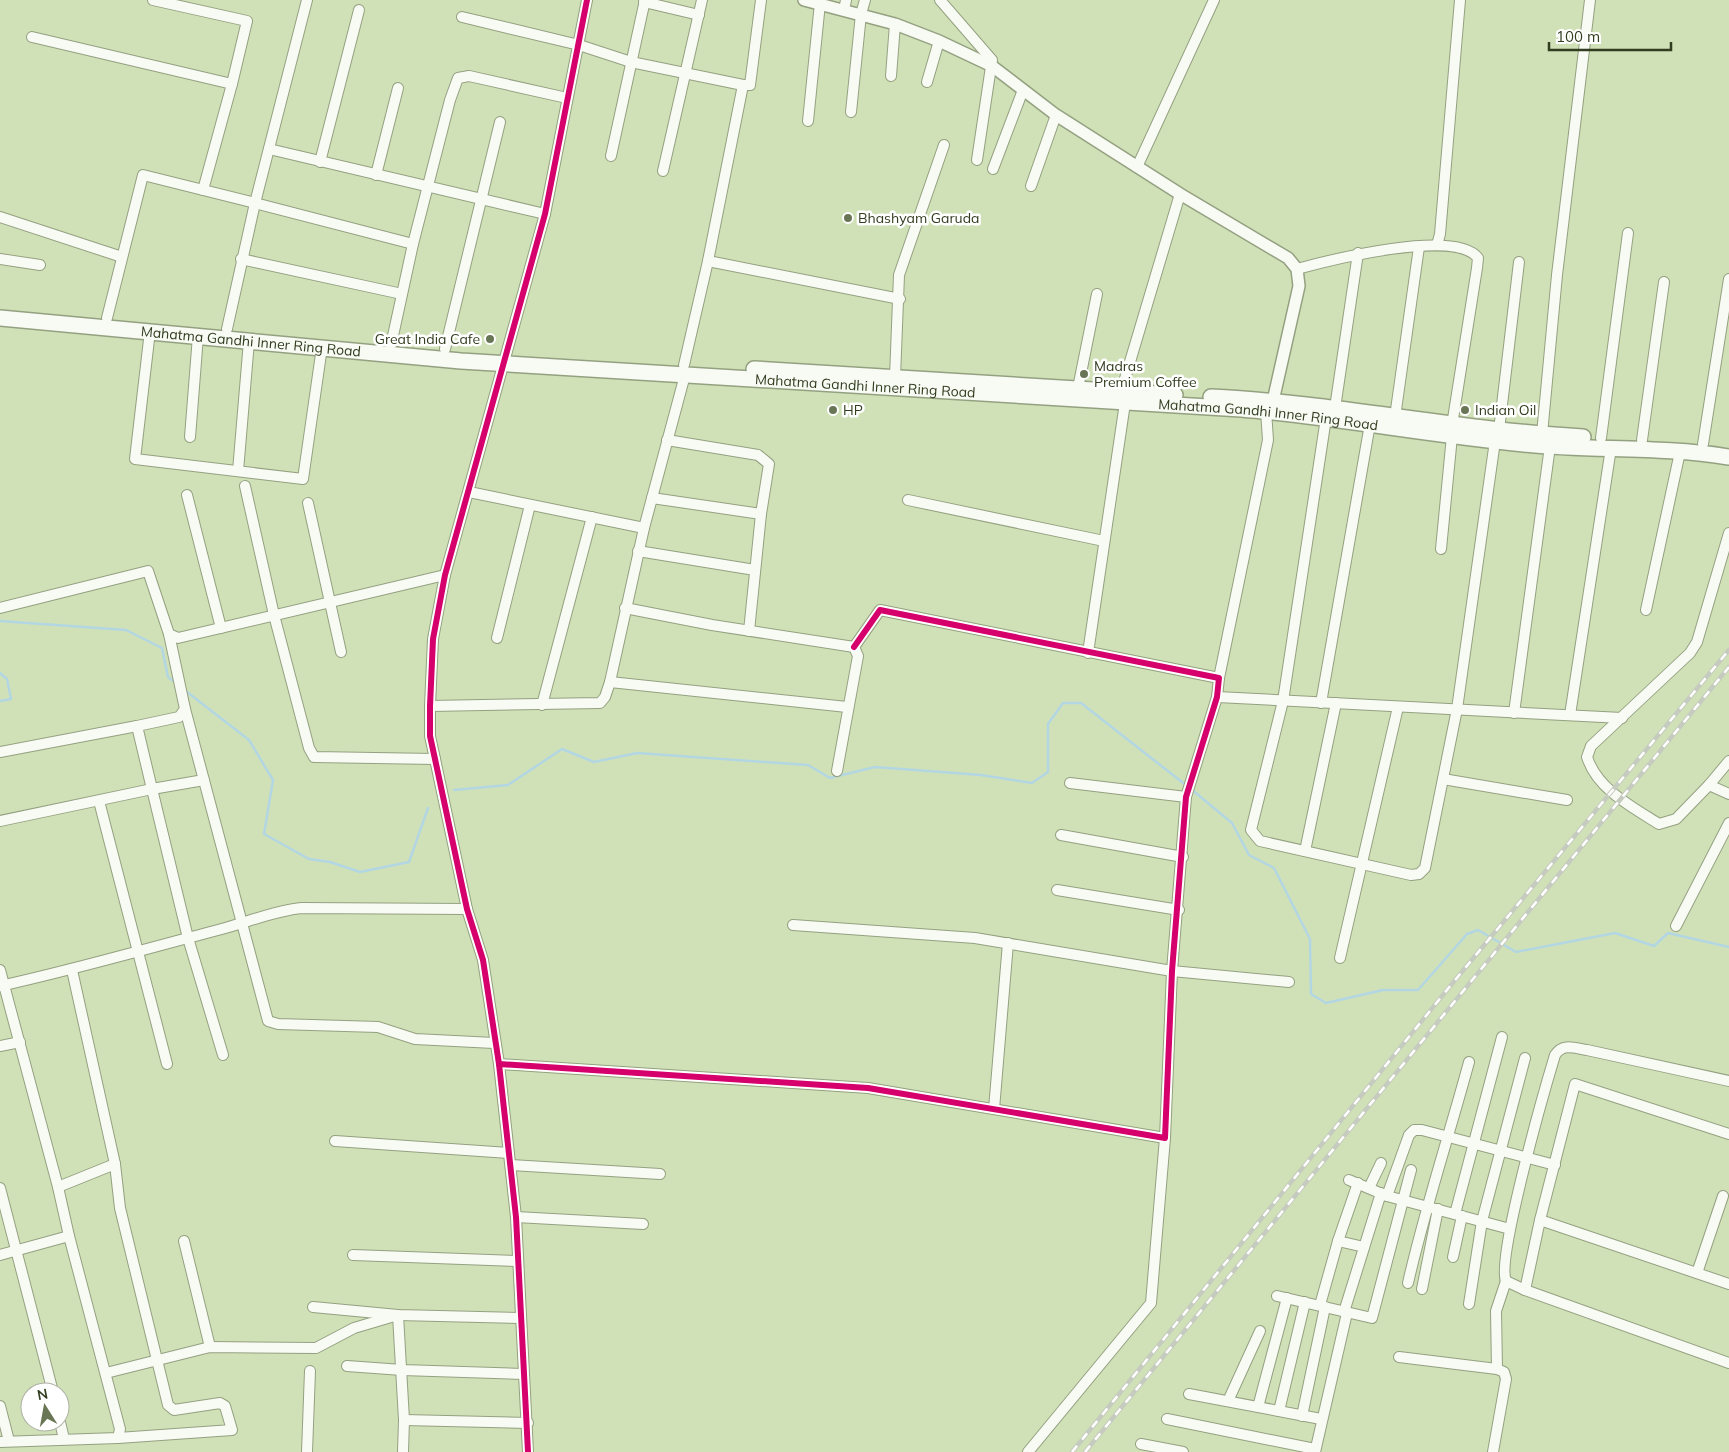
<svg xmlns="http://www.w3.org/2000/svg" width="1729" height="1452" font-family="Mulish,sans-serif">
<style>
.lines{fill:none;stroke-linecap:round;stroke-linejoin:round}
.stream{stroke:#b3d6e3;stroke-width:2.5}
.minor-casing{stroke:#94a180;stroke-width:12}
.tertiary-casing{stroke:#94a180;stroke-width:14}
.primary-casing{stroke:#94a180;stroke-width:18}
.minor{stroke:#f8faf4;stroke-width:10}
.tertiary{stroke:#f8faf4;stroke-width:11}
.primary{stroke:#f8faf4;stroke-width:15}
.rail-casing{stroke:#c6cbbf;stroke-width:4.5}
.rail{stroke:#fff;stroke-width:2.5;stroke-dasharray:8;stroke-linecap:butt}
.cycleway-casing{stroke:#fff;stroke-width:9}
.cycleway{stroke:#d6006c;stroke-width:6}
.poi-dot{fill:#697655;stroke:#fff;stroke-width:2}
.labels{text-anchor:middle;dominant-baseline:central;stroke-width:5;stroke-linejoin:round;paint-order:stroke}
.poi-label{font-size:14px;fill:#313d1f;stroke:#fff;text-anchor:start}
.street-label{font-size:14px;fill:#313d1f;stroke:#fff}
</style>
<rect width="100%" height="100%" fill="#d0e1b8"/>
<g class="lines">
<g class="stream">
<path d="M0,621L126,630L162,648L168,677L176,683"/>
<path d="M0,673L7,679L11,699L0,701"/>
<path d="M187,692L249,740L273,780L264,834L309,859L330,862L360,872L409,862L428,808"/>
<path d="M1191,789L1232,823L1249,855L1274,868L1310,939L1311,994L1326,1003L1383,990H1418L1467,934L1478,930L1516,952L1615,933L1654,946L1668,933L1729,947"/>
<path d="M454,790L508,785L562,749L594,762L637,753L808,765L830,778L875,767L981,775L1032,783L1048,772V724L1063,703H1081L1187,786"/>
</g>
<defs>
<g id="minor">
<path d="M153,0L247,21L232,84"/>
<path d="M307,0L255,203L413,244L450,100L458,78L469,76L567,98"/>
<path d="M940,0L992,60L977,160"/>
<path d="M644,2L699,15"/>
<path d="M844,10L846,0"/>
<path d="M462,17L579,45L631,62L743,85L708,261L684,365"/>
<path d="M32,37L232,84L203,190"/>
<path d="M891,76L895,24"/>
<path d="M927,82L939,41"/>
<path d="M743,85H750L761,0"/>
<path d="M851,112L861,14L865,0"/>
<path d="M808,121L820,3"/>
<path d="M269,149L545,214"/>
<path d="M611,156L645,0"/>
<path d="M320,162L359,10"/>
<path d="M1137,167L1214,0"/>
<path d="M993,169L1023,90"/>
<path d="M663,171L702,0"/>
<path d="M376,175L398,88"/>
<path d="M1031,186L1056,115"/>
<path d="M0,217L122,257"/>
<path d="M1437,245L1440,234L1460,0"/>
<path d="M0,259L40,265"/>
<path d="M241,259L402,294"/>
<path d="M708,261L900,299"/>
<path d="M1297,269C1330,260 1456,228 1478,258L1477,268L1452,425"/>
<path d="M107,318L143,175L255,203L227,329"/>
<path d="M150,331L135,459L303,479L322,347"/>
<path d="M391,345L413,244"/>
<path d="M445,349L500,122"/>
<path d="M895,377L899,275L944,145"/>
<path d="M1078,388L1097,294"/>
<path d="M1121,392L1180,194"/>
<path d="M1335,408L1358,253"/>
<path d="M1395,417L1419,247"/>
<path d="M1326,418L1283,701L1251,830L1260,841L1411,875L1419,874L1425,868L1457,709L1495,441"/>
<path d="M1499,430L1519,262"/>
<path d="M1542,434L1557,275L1590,0"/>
<path d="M190,437L198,336"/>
<path d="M1601,438L1628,233"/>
<path d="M1642,440L1664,282"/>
<path d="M1703,444L1729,279"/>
<path d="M238,471L249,341"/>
<path d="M245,486L274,615L309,748L314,757L435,759"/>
<path d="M187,495L221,628"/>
<path d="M652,498L761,514L769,464L758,455L667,440"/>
<path d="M908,500L1104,541"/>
<path d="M308,503L341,652"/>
<path d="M644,528L685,375"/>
<path d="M1729,533L1697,642L1690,653L1591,746L1587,757C1597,789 1632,807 1659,824L1676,819L1709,785L1729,761"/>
<path d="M1441,549L1452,436"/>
<path d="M638,551L755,570"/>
<path d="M0,608L148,571L169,634L178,638L445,575"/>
<path d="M625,608L712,625L854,647L858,656L837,771"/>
<path d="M1646,610L1680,452"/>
<path d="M749,631L761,514"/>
<path d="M169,634L185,709L179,717L137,726L152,789L204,780"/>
<path d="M497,638L530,505"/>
<path d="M1088,653L1125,403"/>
<path d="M1219,678L1268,440L1266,411"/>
<path d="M610,682L847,707"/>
<path d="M1217,697L1622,718"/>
<path d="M1321,703L1370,424"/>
<path d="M542,705L592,517"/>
<path d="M430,706L600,703L605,697L610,682L644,528L469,492"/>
<path d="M185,709L268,1021L278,1024L378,1027L415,1039L494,1043"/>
<path d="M1514,713L1550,446"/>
<path d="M1570,715L1611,448"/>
<path d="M0,752L137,726"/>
<path d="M1443,779L1567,800"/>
<path d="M1070,783L1186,797"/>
<path d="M1709,785L1729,794"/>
<path d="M99,801L167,1064"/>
<path d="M0,821L152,789L188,938L223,1055"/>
<path d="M1061,835L1183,857"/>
<path d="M1305,851L1336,703"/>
<path d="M1057,890L1179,910"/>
<path d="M793,925L975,938L1172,971L1289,982"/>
<path d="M1676,926L1729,823"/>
<path d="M1340,958L1398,707"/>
<path d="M0,970L58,1187L69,1236"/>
<path d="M0,986C73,970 145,949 218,930C246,923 272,911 302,908L467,909"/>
<path d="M0,1046L20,1042"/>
<path d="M499,1064L868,1088L1165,1138L1172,971L1186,797L1217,697L1219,678L880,610L854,647"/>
<path d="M994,1109L1008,943"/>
<path d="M1729,1134L1575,1084L1540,1220L1525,1290L1729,1363"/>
<path d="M335,1141L509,1153"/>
<path d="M115,1164L120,1208L168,1405L174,1410L220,1403L225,1406L232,1430L118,1438"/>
<path d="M511,1165L660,1174"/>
<path d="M1349,1180L1387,1196L1510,1229"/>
<path d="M58,1187L115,1164L72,970"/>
<path d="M0,1188L53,1392"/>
<path d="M1369,1188L1381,1163"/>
<path d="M1387,1196L1409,1135L1414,1130H1422L1555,1165"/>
<path d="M1455,1214L1502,1037"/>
<path d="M516,1217L643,1224"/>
<path d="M1540,1220L1729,1284"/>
<path d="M184,1241L210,1347"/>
<path d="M1338,1241L1364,1247"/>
<path d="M0,1255L69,1236L120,1429L118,1438L0,1442"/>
<path d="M353,1255L518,1261"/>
<path d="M1453,1257L1462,1216"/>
<path d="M1697,1273L1723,1196"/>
<path d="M1408,1283C1425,1208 1449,1136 1469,1062"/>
<path d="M1422,1289L1438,1209"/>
<path d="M1525,1290L1506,1281C1496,1259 1545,1088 1555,1055C1563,1043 1574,1048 1587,1050L1729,1081"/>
<path d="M1277,1296L1372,1318L1411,1170"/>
<path d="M1469,1304L1482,1221L1525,1058"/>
<path d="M1320,1305L1338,1241L1358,1183"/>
<path d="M313,1307L398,1315L521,1318"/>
<path d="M1344,1312L1381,1193"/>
<path d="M398,1315L404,1420L403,1452"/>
<path d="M1399,1357L1497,1369L1504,1372L1506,1379L1493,1452"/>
<path d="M347,1366L402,1370L522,1374"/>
<path d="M1497,1369L1496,1311L1506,1281"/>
<path d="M106,1373L210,1347L316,1348L354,1328L398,1315"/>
<path d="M1189,1394L1321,1419"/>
<path d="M1228,1401L1260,1331"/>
<path d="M0,1406L9,1441"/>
<path d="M1258,1407L1287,1298"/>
<path d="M1279,1411L1305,1302"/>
<path d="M1302,1416L1325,1307"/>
<path d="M1167,1419L1315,1449"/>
<path d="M404,1420L528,1423"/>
<path d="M60,1422L64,1439"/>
<path d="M1141,1444L1183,1452"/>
<path d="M307,1452L310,1371"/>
<path d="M528,1452L516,1217L499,1064L483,960L467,909L435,759L430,736V706L433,639L445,575L545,214L587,0"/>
<path d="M1028,1452L1151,1303L1165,1138"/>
<path d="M1315,1452L1347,1313"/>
</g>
<path id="tertiary" d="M804,0L895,24L939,41L992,66L1056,115L1180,194L1288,258L1297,269L1299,286L1273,401"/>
<g id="primary">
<path id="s1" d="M0,318L461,361L1241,409C1336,417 1429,435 1524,444C1592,451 1661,446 1729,457"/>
<path d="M754,369L1175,395"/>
<path d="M1211,397C1335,403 1458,430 1583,437"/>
</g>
</defs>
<use href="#minor" class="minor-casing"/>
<use href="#tertiary" class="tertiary-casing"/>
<use href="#primary" class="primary-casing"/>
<use href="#minor" class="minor"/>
<use href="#tertiary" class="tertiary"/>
<use href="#primary" class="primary"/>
<defs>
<g id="rail">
<path d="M1072,1452L1451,985L1729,650"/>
<path d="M1085,1452L1729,667"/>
</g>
</defs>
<use href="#rail" class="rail-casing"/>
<use href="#rail" class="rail"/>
<defs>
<g id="cycleway">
<path d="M499,1064L868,1088L1165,1138L1172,971L1186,797L1217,697L1219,678L880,610L854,647"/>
<path d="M528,1452L516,1217L499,1064L483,960L467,909L435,759L430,736V706L433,639L445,575L545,214L587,0"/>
</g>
</defs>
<use href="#cycleway" class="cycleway-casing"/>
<use href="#cycleway" class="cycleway"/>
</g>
<g class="poi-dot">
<circle cx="848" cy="218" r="5"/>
<circle cx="490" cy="339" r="5"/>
<circle cx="1084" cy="374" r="5"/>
<circle cx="833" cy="410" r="5"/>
<circle cx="1465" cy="410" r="5"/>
</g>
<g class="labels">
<g class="poi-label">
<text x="858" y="218">Bhashyam Garuda</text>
<text x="480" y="339" text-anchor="end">Great India Cafe</text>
<text x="1094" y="366">Madras<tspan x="1094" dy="16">Premium Coffee</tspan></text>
<text x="843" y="410">HP</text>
<text x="1475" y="410">Indian Oil</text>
</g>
<g class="street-label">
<text stroke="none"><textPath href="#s1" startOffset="252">Mahatma Gandhi Inner Ring Road</textPath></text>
<text stroke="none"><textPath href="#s1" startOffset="868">Mahatma Gandhi Inner Ring Road</textPath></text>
<text stroke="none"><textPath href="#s1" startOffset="1272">Mahatma Gandhi Inner Ring Road</textPath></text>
</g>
</g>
<g transform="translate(45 1407) rotate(349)"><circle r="24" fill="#ffffff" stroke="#adb1a5"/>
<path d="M0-4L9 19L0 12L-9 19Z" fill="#697655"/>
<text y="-8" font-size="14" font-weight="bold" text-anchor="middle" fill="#313d1f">N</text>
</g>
<path d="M1549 42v8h122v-8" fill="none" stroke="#313d1f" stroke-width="2.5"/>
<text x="1556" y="42" font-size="15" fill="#313d1f" stroke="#ffffff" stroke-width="4" paint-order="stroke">100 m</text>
</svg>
